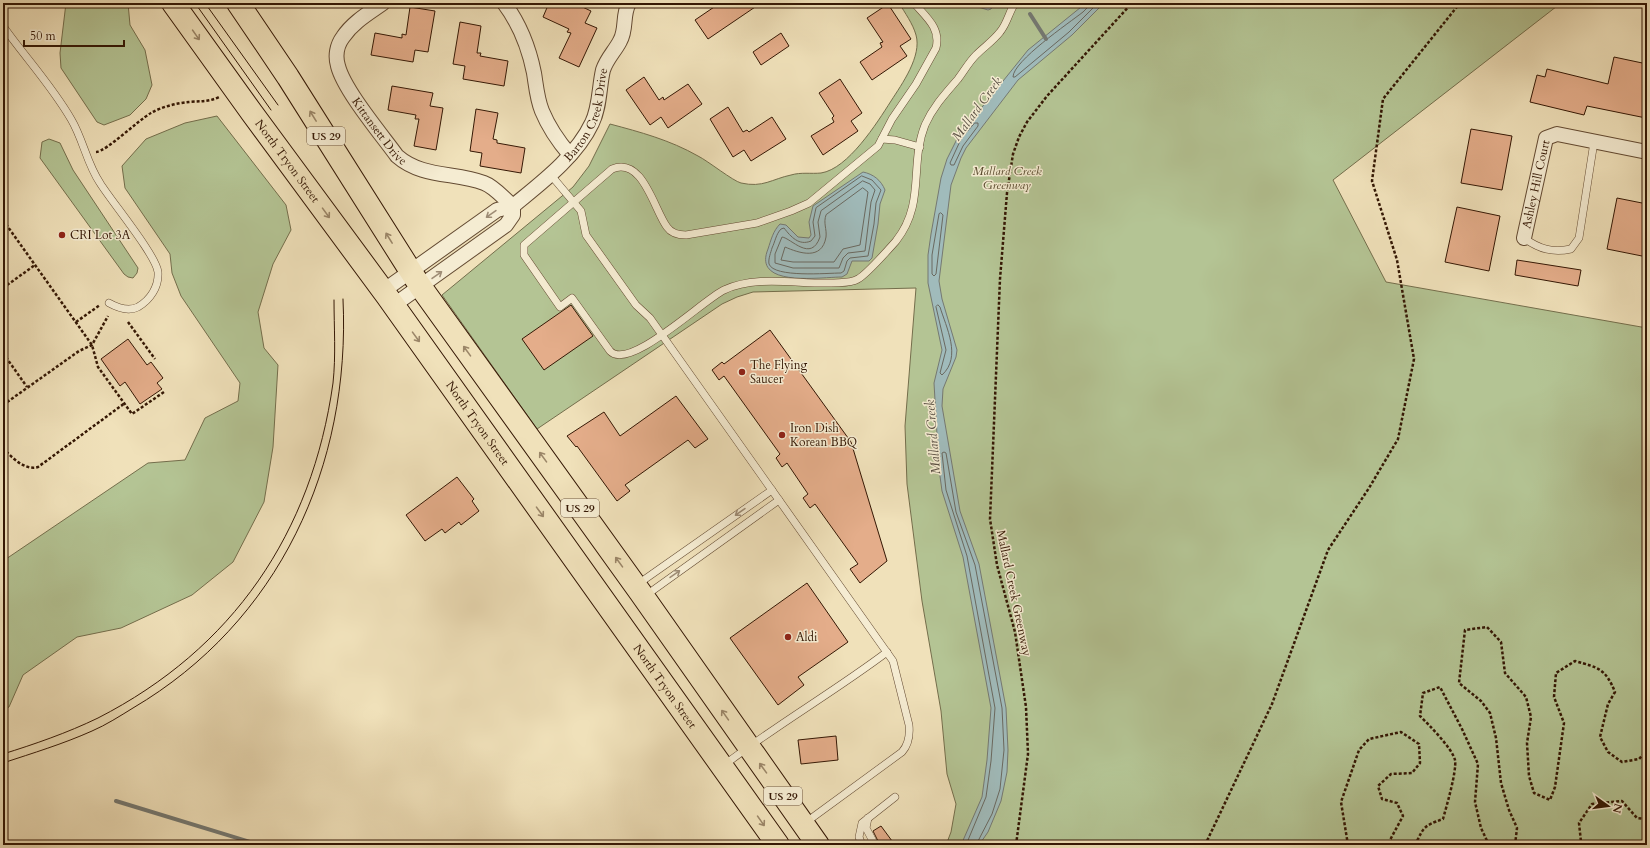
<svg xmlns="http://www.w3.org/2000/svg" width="1650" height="848" font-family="Cardo,serif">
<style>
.green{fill:#b4c494;stroke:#746e4c}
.water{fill:#a0bbbb;stroke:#757972}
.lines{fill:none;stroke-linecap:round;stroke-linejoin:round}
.shore{stroke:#6a6960;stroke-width:1}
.stream{stroke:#757972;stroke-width:4}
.building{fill:#e4ad8a;stroke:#341704}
.lane-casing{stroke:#634a32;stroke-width:8}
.street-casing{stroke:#634a32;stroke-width:16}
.primary-casing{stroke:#341704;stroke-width:24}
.path{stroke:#341704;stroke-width:2.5;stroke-dasharray:3 2;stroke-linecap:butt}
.lane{stroke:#f5ecd2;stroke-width:7}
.street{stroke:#f5ecd2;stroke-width:14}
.primary{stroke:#f0e1ba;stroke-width:22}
.tram{stroke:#341704;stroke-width:1}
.oneway{stroke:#9b8668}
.oneway2{stroke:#9e8c75}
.poi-dot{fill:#8f2418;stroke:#f5ecd2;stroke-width:1.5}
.labels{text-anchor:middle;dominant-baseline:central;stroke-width:3;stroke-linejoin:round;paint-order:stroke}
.shield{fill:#f5ecd2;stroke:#6e5742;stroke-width:1}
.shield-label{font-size:11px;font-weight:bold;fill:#341704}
.street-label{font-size:12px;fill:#341704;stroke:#f5ecd2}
.park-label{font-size:12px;font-style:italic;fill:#5a4b2f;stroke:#f5ecd2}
.poi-label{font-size:12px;fill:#341704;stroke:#f5ecd2;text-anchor:start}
.water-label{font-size:13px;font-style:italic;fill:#5a5044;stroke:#f5ecd2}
</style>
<rect width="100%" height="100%" fill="#f0e1ba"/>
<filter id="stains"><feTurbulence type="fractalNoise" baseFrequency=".005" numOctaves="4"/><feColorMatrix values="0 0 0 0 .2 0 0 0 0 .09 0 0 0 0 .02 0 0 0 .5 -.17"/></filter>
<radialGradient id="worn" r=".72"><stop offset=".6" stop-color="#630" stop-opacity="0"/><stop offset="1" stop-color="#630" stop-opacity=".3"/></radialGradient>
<g class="green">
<path d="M66,3H128L130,25L145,50L152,85L146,99L130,115L104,125L97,122L61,68L60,53Z"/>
<path d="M899,3H1561L1333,180L1386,282L1647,328V845H946L951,832L956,804L947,774L941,711L922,601L907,484L905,426L916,288L753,292L737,297L722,304L537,429L442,295L573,187L589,166L610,124C640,132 670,140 698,156C708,161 733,181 741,183C763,188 772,179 791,175C801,172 811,174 821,173C848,169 877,123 891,101C902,84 922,56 916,35C913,24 905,13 899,3Z"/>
<path d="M217,116L286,205L291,230L273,264L258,312L264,348L278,365L273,447L264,502L233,562L192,595L121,628L77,637L23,675L9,707L3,710V561L148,463L185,460L205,418L238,401L240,383L181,296L172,273L170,254L125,188L122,166L146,139L185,123Z"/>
<path d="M49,139L60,143L73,170L138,268L137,273L133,278L128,277L124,274L40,158L42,142Z"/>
</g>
<g class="water">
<path d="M965,3H994L991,9L988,10Z"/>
<path d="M1086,3H1104L1072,35L1018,80L966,148L961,158L951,185L939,281L942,299L957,350L956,357L943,389L942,406L960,511L979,564L1006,708L1008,750L1007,772L1001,801L988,832L979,845H961L982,797L987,760L991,708L963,557L942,491L939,469L934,383L942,350L928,283V255L931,234L941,178L947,159L958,137L1028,50Z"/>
<path d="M863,172C873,174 881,180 885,190L880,204L878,224L872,258L869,261H852L847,274L842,277C821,277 752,288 768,249C771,240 773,231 780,224L786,225L798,237L809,238L811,235L809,222L813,206Z"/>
</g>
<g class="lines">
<g class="shore">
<path d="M1089,3L1088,7L1083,12C1069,23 1013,61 1013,77H1015L1069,32L1098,3"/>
<path d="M975,123H978V126L963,146L954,165H951L950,163L961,139Z"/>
<path d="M862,176L872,180L881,190L876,203L874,224L868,256L850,258L847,261L844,271L841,273C828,273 774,278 769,264C768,259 771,252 772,248C775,242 776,234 781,229L784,228C791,237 799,246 811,241L815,236L813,222L816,208Z"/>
<path d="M863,181L870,184L875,190L871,202L865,251L848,253L843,258L839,268H793L775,263V254L782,237C791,238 811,263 820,237L818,222L821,211Z"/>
<path d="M863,188L868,192L860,245L843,249L834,262H793L781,260L785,247C799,253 822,261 826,237C827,229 823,223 826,215Z"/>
<path d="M941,213L943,215L936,274L934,276L932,274V255L939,214Z"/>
<path d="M938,305L940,307C946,327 962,357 942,375L940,373L946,350L936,307Z"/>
<path d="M966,845L986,797L991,761L995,708L967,556L946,490L942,453L944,452L946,453L956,512L975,565L1002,708L1004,750L1000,789L992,814L976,845"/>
</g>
<g class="stream">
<path d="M1030,14L1046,39"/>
<path d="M116,801L260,845"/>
</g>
</g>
<g class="building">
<path d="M549,3H574L591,11L585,23L597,28L579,67L559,58L571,33L567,32L569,29L543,17Z"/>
<path d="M720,3H761L708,39L695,20Z"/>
<path d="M888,4L911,39L900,46L907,56L872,80L860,62L882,47L880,43L883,42L867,18Z"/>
<path d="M410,7L435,11L428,52L415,50L413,62L371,55L375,33L402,38V34L406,35Z"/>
<path d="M460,22L481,26L477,53H481L480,56L508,61L504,86L463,79L465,66L453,64Z"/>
<path d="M781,33L789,46L761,65L753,52Z"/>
<path d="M1614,57L1647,64L1646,118L1587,106L1584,115L1530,102L1537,75L1545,77L1547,69L1608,84Z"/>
<path d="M644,77L659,100L663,97L664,100L688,84L702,104L668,128L661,117L650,125L626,90Z"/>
<path d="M840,79L862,113L851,121L858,131L823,155L811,136L834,122L832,118L834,116L819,93Z"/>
<path d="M392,86L433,93L430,106L443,108L436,150L414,146L419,119H415L416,115L388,110Z"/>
<path d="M728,107L743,132L747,130L749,132L772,117L786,139L751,161L744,150L733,157L710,119Z"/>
<path d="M476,109L498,113L493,139L497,140V143L525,148L521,173L480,166L482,153L470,151Z"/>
<path d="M1471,129L1512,136L1502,190L1461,183Z"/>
<path d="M1617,198L1647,204V257L1607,249Z"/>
<path d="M1457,207L1500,216L1489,271L1445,262Z"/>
<path d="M1517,260L1581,270L1578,286L1515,275Z"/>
<path d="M571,305L593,336L544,370L522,339Z"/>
<path d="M770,330L851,442L887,561L860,583L850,569L858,564L815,504L810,508L803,498L808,494L787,463L782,467L776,458L780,454L724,376L719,380L712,370L722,362L724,364Z"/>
<path d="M128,339L147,365L151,362L163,378L157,383L162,389L140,404L125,382L120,386L101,359Z"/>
<path d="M676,396L708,439L695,448L688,440L625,485L630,491L617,501L577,446L576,447L567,436L604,412L620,436Z"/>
<path d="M457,477L474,499L472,501L479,511L461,525L459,522L445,533L442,529L425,541L406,515Z"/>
<path d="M807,583L848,642L798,677L804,685L778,705L730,638Z"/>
<path d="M836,736L838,760L801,764L798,740Z"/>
<path d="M881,826L895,845H880L873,831Z"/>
</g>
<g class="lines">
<defs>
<g id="lane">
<path d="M914,3C926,17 941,28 936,48L916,84L892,119L878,146L809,203L791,211L757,223L686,235C679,235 671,233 667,227C654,210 643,156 612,169L524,245V255L560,307L572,298L610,351C629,372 704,299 724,290C756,275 796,284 831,283C839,282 850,284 858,279C867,274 888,250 896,241C926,203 909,165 925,125C933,107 945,94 958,79C964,71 969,62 976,55C984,47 993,41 1000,32C1007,24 1009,12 1015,3"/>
<path d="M3,26C25,57 52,86 71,119C83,139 87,164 100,183C111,201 156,255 158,272C159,287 150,300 138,307C128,312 118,308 109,303"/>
<path d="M882,139L895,140L920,147"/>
<path d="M550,174L581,211L586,235L636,305L650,318L893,661L909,725C910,735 909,744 902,752L805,823"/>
<path d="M1524,238C1539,249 1553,253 1571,249L1579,238L1594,142"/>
<path d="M638,584L772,490"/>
<path d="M645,596L779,500"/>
<path d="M723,766C776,725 834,692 887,652"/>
<path d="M868,818L866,828L875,845"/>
<path d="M862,845L859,837L862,823L895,797"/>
</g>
<g id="street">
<path id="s1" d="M383,3C369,13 353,22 343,37C337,45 335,56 338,66C344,90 381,134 397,156C422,178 455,172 484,183C495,187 504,199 513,206C541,183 576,157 592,123C600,107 599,87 603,70C607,58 615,51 620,41C627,29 622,15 629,3"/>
<path d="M504,3C519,23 529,48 534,73C536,85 537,99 542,111C549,128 558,141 570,155"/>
<path id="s2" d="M1524,238L1546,138L1557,134L1647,152"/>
<path d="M383,291L497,210L513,206V215L506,225L394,305"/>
</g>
<g id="primary">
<path id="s3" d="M173,3L252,113L387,296L778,845"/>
<path d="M238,3L288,77L420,286L640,592L818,845"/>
</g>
</defs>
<use href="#lane" class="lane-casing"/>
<use href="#street" class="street-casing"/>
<use href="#primary" class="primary-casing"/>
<g class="path">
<path d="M96,152C107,151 137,121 151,113C161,107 177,103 189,102C200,101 209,102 219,97"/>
<path d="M3,220L92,345L98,367L132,414L164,392"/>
<path d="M3,288L35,265"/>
<path d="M76,322L100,305"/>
<path d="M128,322L155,359"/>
<path d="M3,353L27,387"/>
<path d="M3,405L79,351L92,345L108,316"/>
<path d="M3,448C11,457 25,471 38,467L125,403"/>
<path d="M1647,709L1645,712L1647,731"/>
<path d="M1016,845L1028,754L1026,707L1015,632L997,565L990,519L1000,279L1007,193L1013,154L1019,137L1027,122L1047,96L1132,3"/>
<path d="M1205,845L1272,704L1328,550L1369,488L1398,439L1414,359L1397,260L1372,181L1383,99L1460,3"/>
<path d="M1348,845L1341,802L1359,750L1369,739L1401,732L1419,744L1420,763L1412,773L1391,774L1378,786L1382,799L1397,803L1403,816L1390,840L1396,845"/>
<path d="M1415,845C1424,827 1423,826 1443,819C1446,808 1457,771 1455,760C1452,748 1429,725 1420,716L1423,693L1440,687L1462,729L1478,764L1475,802L1481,828L1489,845"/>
<path d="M1515,845L1517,828L1509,810L1501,783L1496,738L1490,713L1481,701L1459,683L1465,630L1487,627L1501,642L1505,673L1526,697L1531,717L1527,743L1529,776L1534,793L1550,800L1555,787L1564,723L1554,697L1556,673L1575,661C1599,668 1605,668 1615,692L1608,704L1600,737L1608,752L1622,762L1639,759L1647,750"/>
<path d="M1583,845L1581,842L1579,823L1592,804L1622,801L1637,818L1647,819"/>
</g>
<use href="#lane" class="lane"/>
<use href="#street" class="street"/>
<use href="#primary" class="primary"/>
<g class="tram">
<path d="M195,3L271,110"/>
<path d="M205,3L278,105"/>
<path d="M3,754C35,744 67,733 98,718C233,649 312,533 333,383C336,356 334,327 334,300"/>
<path d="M3,763C33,753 63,744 92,731C106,725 120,716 133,708C279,622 351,466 343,299"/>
</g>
</g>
<defs><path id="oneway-shaft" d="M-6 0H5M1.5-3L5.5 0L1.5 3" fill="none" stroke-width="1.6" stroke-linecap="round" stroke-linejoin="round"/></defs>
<g class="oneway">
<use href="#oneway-shaft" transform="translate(196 35) rotate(55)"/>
<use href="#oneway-shaft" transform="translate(313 116) rotate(-122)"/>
<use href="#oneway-shaft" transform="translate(326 213) rotate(54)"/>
<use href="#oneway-shaft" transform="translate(389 238) rotate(-122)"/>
<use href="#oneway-shaft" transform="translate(416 337) rotate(54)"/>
<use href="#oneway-shaft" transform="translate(467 351) rotate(-126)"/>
<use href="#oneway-shaft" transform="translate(543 457) rotate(-126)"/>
<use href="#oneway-shaft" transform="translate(540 512) rotate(54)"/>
<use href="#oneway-shaft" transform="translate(619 562) rotate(-126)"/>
<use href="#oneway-shaft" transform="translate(725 715) rotate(-125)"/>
<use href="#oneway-shaft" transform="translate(763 768) rotate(-126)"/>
<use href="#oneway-shaft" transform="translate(761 821) rotate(55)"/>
</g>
<g class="oneway2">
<use href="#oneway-shaft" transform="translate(491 214) rotate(145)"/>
<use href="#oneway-shaft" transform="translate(437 275) rotate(-35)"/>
<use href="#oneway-shaft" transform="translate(740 512) rotate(145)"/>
<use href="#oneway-shaft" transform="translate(675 574) rotate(-35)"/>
</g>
<g class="poi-dot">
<circle cx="62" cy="235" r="4"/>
<circle cx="742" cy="372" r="4"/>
<circle cx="782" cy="435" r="4"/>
<circle cx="788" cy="637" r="4"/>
</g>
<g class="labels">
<g class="shield">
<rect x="307" y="127" width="38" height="18" rx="3"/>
<rect x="561" y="499" width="38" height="18" rx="3"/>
<rect x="764" y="787" width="38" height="18" rx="3"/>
</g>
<g class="shield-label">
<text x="326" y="136">US 29</text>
<text x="580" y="508">US 29</text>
<text x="783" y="796">US 29</text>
</g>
<g class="street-label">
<text stroke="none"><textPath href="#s1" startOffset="442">Barton Creek Drive</textPath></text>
<text stroke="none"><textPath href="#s1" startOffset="161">Kittansett Drive</textPath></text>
<text stroke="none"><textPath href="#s3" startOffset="195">North Tryon Street</textPath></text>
<text stroke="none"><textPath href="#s2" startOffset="55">Ashley Hill Court</textPath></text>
<text stroke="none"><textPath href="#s3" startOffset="519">North Tryon Street</textPath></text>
<text transform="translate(1014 593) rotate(78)">Mallard Creek Greenway</text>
<text stroke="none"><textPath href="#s3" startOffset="842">North Tryon Street</textPath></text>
</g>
<g class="park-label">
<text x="1007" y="171">Mallard Creek<tspan x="1007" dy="14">Greenway</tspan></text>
</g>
<g class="poi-label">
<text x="70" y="235">CRI Lot 3A</text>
<text x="750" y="365">The Flying<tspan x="750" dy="14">Saucer</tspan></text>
<text x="790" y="428">Iron Dish<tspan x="790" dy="14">Korean BBQ</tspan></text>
<text x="796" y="637">Aldi</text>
</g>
<g class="water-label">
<text transform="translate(977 109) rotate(-54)">Mallard Creek</text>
<text transform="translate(933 437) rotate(-95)">Mallard Creek</text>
</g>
</g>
<rect width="1650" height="848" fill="none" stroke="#f0e1ba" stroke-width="16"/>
<rect x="4" y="4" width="1642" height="840" fill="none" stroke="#341704" stroke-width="2"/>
<rect x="8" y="8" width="1634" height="832" fill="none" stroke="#341704"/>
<g transform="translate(1608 806) rotate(104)" stroke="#f5ecd2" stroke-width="3" paint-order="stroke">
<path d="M0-3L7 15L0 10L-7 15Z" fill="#341704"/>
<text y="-6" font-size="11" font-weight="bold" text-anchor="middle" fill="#341704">N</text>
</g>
<path d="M24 40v6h100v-6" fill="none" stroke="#341704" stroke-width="2"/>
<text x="30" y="40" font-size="12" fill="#341704" stroke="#f5ecd2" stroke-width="3" paint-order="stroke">50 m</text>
<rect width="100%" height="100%" filter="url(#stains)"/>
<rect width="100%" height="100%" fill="url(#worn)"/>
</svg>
